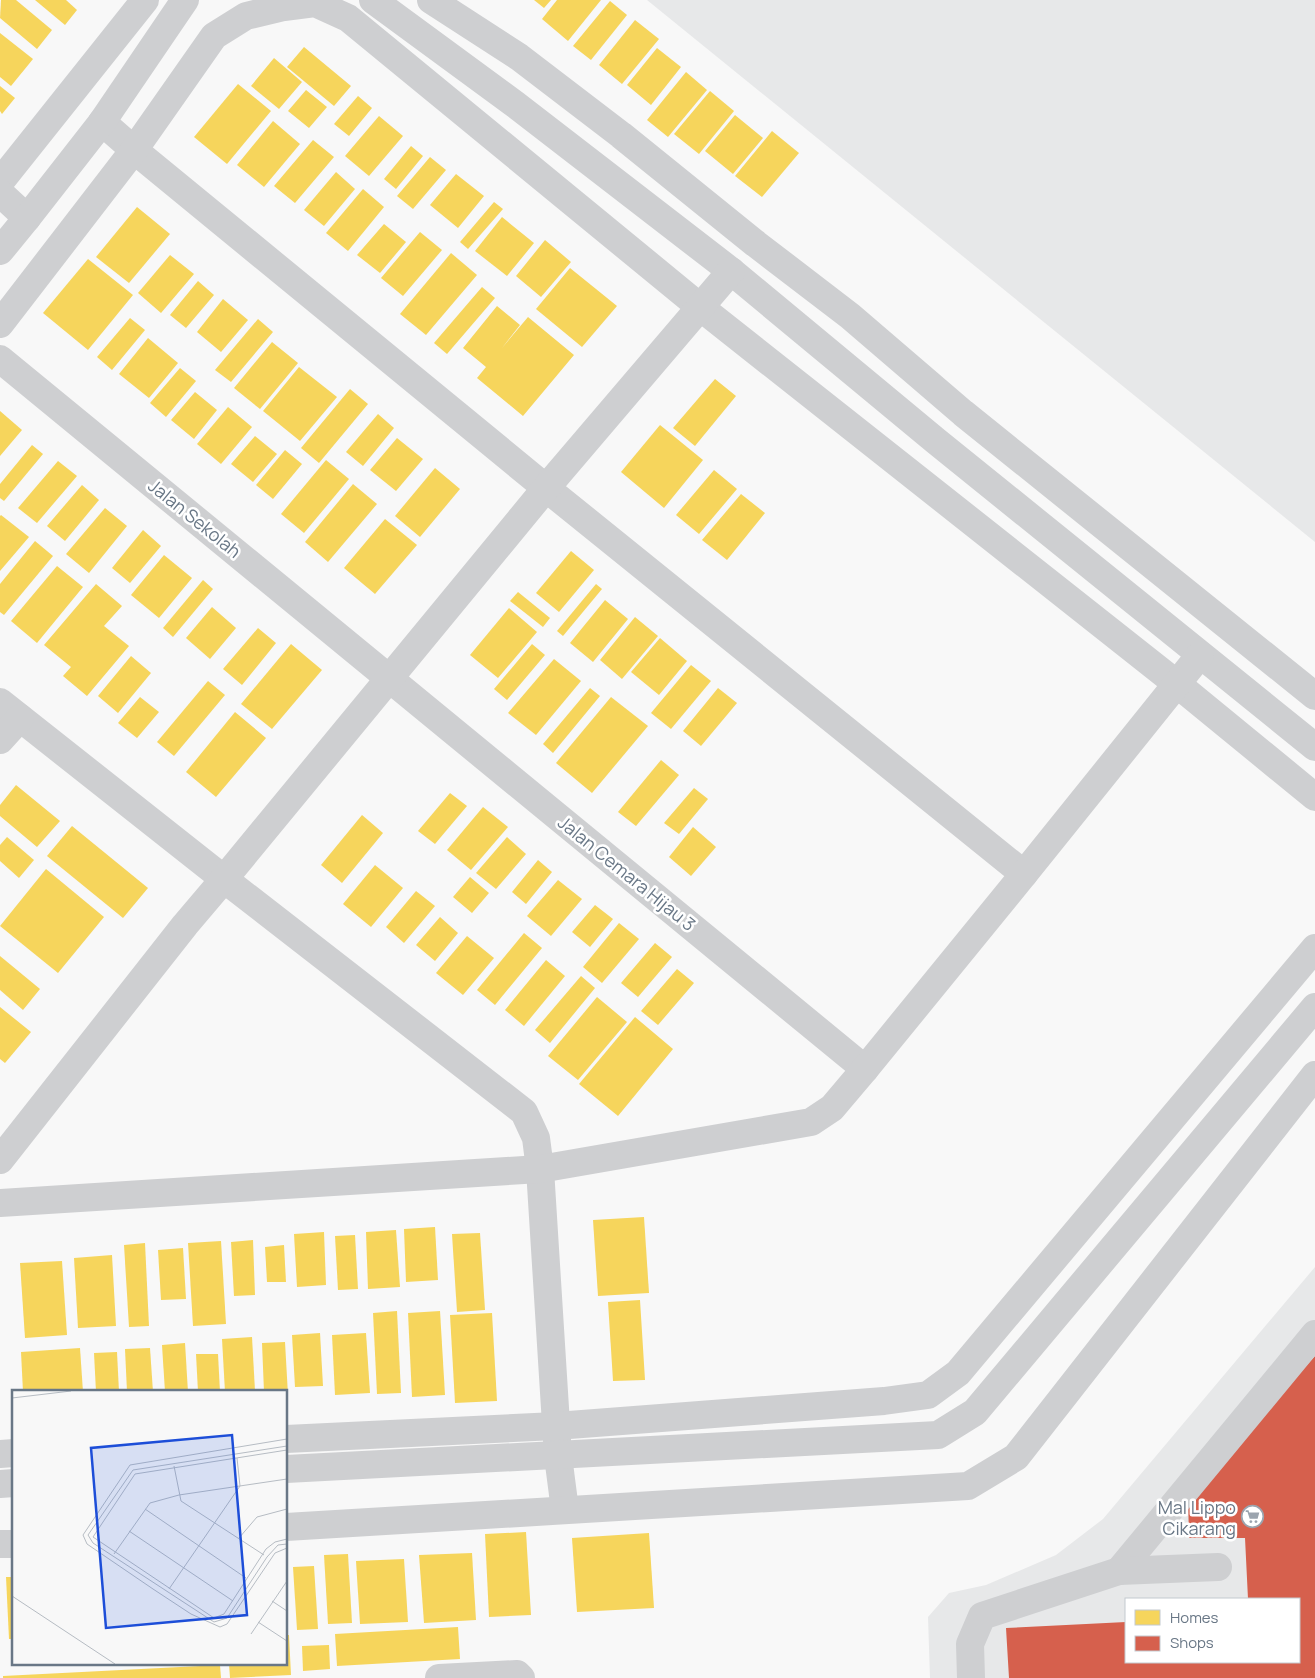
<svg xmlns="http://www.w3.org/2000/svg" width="1315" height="1678" font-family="Manrope,sans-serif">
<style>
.built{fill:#e7e8e9;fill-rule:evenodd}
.homes{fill:#f6d55c}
.shops{fill:#d6604d}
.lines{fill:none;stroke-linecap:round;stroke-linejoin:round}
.minor{stroke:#cecfd1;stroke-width:28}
.labels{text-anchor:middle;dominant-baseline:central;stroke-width:5;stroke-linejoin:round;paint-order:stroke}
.street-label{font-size:18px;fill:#697786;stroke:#fff}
.poi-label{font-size:18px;fill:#697786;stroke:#fff;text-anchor:end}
.inset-road{fill:none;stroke:#b6bcc3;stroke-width:1}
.view{fill:#1d4ed8;fill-opacity:0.15;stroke:#1d4ed8;stroke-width:2.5}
.inset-edge{fill:none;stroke:#697786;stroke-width:2.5}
</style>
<rect width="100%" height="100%" fill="#f8f8f8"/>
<g class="built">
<path d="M647,0H1315V542Z"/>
<path d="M1315,1267V1678H930L928,1617L949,1593L986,1585L1056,1555L1103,1519ZM1126,1599H1299V1662H1126Z"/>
</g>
<g class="homes">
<path d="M1,0H16L52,30L37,49L0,18Z"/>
<path d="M35,0H66L77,10L65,25Z"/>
<path d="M534,0H551L544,8Z"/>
<path d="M557,0H601L568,41L542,19Z"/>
<path d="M610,1L627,15L591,60L573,46Z"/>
<path d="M635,20L659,39L622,84L599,65Z"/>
<path d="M0,33L33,59L11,86L0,77Z"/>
<path d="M304,47L351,86L334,106L287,67Z"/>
<path d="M657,48L681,67L651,105L627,85Z"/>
<path d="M274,58L302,82L279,109L251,86Z"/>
<path d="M686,72L707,90L668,137L647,120Z"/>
<path d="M238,84L271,111L227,164L194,137Z"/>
<path d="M0,86L15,98L2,114L0,111Z"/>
<path d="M306,90L327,107L309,128L288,111Z"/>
<path d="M710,91L734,111L699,154L674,134Z"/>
<path d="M358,96L372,108L349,136L334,124Z"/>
<path d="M735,115L763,138L733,174L705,151Z"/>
<path d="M379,116L403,136L369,176L345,156Z"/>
<path d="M273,121L300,144L264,187L237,165Z"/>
<path d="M772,131L799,153L762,197L735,176Z"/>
<path d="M313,140L334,157L295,203L274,186Z"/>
<path d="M411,146L423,156L396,189L384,179Z"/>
<path d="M430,157L446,170L413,209L397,196Z"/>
<path d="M336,172L355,189L324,226L304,210Z"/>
<path d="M456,174L484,196L458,228L430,205Z"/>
<path d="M363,189L384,207L348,251L326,233Z"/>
<path d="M494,202L503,209L468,249L460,242Z"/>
<path d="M137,207L170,234L129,283L96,257Z"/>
<path d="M502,217L534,243L507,276L475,251Z"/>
<path d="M384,224L406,242L380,273L357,255Z"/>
<path d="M420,232L442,250L403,296L381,278Z"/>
<path d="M545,240L571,262L541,297L516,276Z"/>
<path d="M451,253L477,275L426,335L400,314Z"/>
<path d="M170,255L194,274L161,313L138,293Z"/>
<path d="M88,259L133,295L88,350L43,313Z"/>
<path d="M570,268L617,306L582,347L536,309Z"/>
<path d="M198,281L214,295L186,328L170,315Z"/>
<path d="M482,287L495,298L447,354L434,343Z"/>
<path d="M223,299L248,320L221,352L197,332Z"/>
<path d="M497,306L520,325L502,348L528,317L574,355L523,416L477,378L486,367L463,348Z"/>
<path d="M130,318L145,330L112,370L97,357Z"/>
<path d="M258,319L273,332L231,382L215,370Z"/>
<path d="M148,338L178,363L149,398L119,374Z"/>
<path d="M272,342L298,363L260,409L234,388Z"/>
<path d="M299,367L337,397L300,441L263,411Z"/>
<path d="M180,368L196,381L166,417L150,403Z"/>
<path d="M715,379L736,396L695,446L673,428Z"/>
<path d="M350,389L368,404L319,463L301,448Z"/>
<path d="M195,392L217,410L194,439L171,420Z"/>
<path d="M228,407L252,427L221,464L197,444Z"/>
<path d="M0,411L22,430L0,456Z"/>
<path d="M378,414L394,428L363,466L346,452Z"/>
<path d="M660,425L703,460L664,508L621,472Z"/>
<path d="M255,436L277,454L253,482L231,464Z"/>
<path d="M397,438L423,459L396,491L370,470Z"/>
<path d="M32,445L43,454L4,501L0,498V484Z"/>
<path d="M285,450L302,464L273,499L256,485Z"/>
<path d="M326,460L349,479L304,533L281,514Z"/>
<path d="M58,461L77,476L37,523L18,508Z"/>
<path d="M435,468L460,489L420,537L395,516Z"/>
<path d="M714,470L737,489L699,534L676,515Z"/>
<path d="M353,484L377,504L328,562L305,542Z"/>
<path d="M82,485L99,500L65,541L47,526Z"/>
<path d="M741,494L765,513L727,560L702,540Z"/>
<path d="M105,508L127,526L89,573L66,554Z"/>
<path d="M1,515L29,537L0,571V516Z"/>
<path d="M385,519L417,545L375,594L344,568Z"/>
<path d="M143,530L161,546L130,583L112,568Z"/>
<path d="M35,541L53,556L4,615L0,612V584Z"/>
<path d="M571,551L594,570L559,612L536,593Z"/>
<path d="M164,555L192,578L159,618L131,595Z"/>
<path d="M57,566L83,587L37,643L11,621Z"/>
<path d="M203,580L213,589L173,637L163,628Z"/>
<path d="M96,584L122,606L104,626L129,646L87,696L63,676L71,667L44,645Z"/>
<path d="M596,584L602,589L563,636L557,631Z"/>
<path d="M518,592L550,618L543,627L510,601Z"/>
<path d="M605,600L628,619L593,662L570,643Z"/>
<path d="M212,607L236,628L210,659L186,638Z"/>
<path d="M509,608L537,632L498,678L470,655Z"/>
<path d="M635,617L658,636L622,679L600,660Z"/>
<path d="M258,628L276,643L242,685L223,669Z"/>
<path d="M660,638L687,661L659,695L631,672Z"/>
<path d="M291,644L322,670L272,729L241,704Z"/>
<path d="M532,644L545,655L507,700L494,689Z"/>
<path d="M131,656L151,673L118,713L98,696Z"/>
<path d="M554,659L581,681L536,735L508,713Z"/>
<path d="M691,665L711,681L671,729L651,713Z"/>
<path d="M208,681L225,695L174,756L157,742Z"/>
<path d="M590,688L600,696L553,753L543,744Z"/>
<path d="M718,688L737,703L701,746L683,731Z"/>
<path d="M140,697L159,712L137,738L118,723Z"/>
<path d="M611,697L648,726L592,793L556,763Z"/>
<path d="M235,712L266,738L216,797L186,772Z"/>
<path d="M661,760L679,775L636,826L618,812Z"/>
<path d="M16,785L60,821L37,847L0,816V805Z"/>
<path d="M694,788L708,799L679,834L664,823Z"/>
<path d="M450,793L467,806L435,844L418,831Z"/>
<path d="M483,807L508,827L471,870L447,850Z"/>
<path d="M362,815L383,833L342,883L321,865Z"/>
<path d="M72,826L148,888L123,918L47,856Z"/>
<path d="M693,827L716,847L691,876L669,857Z"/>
<path d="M7,837L34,860L19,878L0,861V845Z"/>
<path d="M507,837L526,854L496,889L476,873Z"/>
<path d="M538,860L552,872L526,904L512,892Z"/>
<path d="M375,865L403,888L371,927L343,904Z"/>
<path d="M46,869L104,917L58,973L0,926Z"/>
<path d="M470,877L489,893L472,913L453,897Z"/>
<path d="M558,880L582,899L551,936L527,916Z"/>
<path d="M416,891L435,906L404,943L386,927Z"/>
<path d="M595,905L613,919L590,947L572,932Z"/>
<path d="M440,917L458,933L435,961L416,945Z"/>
<path d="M619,923L639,939L602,983L583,967Z"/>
<path d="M524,933L542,948L495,1005L477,990Z"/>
<path d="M467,936L494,958L463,995L436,973Z"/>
<path d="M655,943L672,957L638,997L621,983Z"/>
<path d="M0,956L40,989L23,1010L0,990Z"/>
<path d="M546,960L565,976L524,1026L505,1010Z"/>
<path d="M677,969L694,983L658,1025L641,1011Z"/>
<path d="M581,976L595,988L550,1043L535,1030Z"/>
<path d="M597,997L627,1022L578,1080L548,1056Z"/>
<path d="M0,1007L31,1032L5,1063L0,1059Z"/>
<path d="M635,1017L673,1049L618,1116L579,1084Z"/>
<path d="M644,1217L649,1293L598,1296L593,1220Z"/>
<path d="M435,1227L438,1280L406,1282L404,1229Z"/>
<path d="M396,1230L400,1287L368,1289L366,1232Z"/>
<path d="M324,1232L326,1285L297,1287L294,1234Z"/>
<path d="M480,1233L485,1310L457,1312L452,1234Z"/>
<path d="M355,1235L358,1289L338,1290L335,1236Z"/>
<path d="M253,1240L255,1295L234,1296L231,1242Z"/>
<path d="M221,1241L226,1324L193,1326L188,1243Z"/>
<path d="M145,1243L149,1326L129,1327L124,1245Z"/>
<path d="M284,1245L286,1282H267L265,1247Z"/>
<path d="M183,1248L186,1299L161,1300L158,1250Z"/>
<path d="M112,1255L116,1326L78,1328L74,1258Z"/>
<path d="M62,1261L67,1335L25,1338L20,1263Z"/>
<path d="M640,1300L645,1380L613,1381L608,1302Z"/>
<path d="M397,1311L401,1393L377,1394L373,1313Z"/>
<path d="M440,1311L445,1395L412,1397L408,1313Z"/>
<path d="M492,1313L497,1401L455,1403L450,1315Z"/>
<path d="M320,1333L323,1386L295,1387L292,1335Z"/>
<path d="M366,1333L370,1393L335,1395L332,1335Z"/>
<path d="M252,1337L255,1391L225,1392L222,1339Z"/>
<path d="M285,1342L288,1395H286V1392H264L262,1343Z"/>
<path d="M185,1343L188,1392H165L162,1345Z"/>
<path d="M80,1348L83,1392H23L21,1352Z"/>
<path d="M150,1348L153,1392H127L125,1349Z"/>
<path d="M117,1352L119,1392H96L94,1353Z"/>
<path d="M196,1354H218L220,1392H198Z"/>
<path d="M526,1532L531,1615L489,1617L485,1534Z"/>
<path d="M649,1533L654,1608L577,1612L572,1538Z"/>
<path d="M472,1553L476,1620L424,1623L419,1555Z"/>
<path d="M348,1554L352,1623L328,1624L324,1555Z"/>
<path d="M404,1559L408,1622L360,1624L356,1561Z"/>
<path d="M314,1566L318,1629L297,1630L293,1567Z"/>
<path d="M6,1577H14V1639H9Z"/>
<path d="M458,1627L460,1659L337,1666L335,1634Z"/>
<path d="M286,1635H289L291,1675L230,1678L229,1664H286Z"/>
<path d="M329,1645L330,1669L303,1671L302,1646Z"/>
<path d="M220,1665L221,1678H3V1676Z"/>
</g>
<path class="shops" d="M1315,1356V1678H1009L1006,1628L1126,1622V1662H1299V1599H1248L1245,1538H1189L1188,1496Z"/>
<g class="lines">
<g class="minor">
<path d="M373,0L516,105L731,271L936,441L1315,747"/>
<path d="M431,0L519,57L621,135L756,244L850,316L963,413L1315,696"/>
<path d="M102,122L134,150L546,488L1024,874"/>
<path d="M0,182L145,0"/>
<path d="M0,193L27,218"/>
<path d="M0,251L27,218L102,122L185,0"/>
<path d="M0,324L134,150L214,36L246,16L284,7L315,3L348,18L700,307L1177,684L1315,797"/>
<path d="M0,359L865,1069"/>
<path d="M0,702L224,879L524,1112L536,1138L540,1169L558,1456L565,1510"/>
<path d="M0,740L20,718"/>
<path d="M0,1160L185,925L224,879L546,488L731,271"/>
<path d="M0,1203L540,1169L811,1122L832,1108L865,1069L1024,874L1200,655"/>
<path d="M286,1439L556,1426L884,1401L928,1395L958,1373L1315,948"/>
<path d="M0,1454L14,1453"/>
<path d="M286,1469L938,1435L975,1412L1315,1007"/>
<path d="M0,1484L14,1483"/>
<path d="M286,1527L968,1486L1016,1457L1315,1075"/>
<path d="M0,1544H14"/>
<path d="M1119,1571L1315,1334"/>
<path d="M439,1678L517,1674L521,1678"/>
<path d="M971,1678L970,1644L982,1616L1119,1571L1218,1567"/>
</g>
</g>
<defs>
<symbol id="supermarket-ring" viewBox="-11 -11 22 22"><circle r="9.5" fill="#fff" stroke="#9ba4ae" stroke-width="1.5"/><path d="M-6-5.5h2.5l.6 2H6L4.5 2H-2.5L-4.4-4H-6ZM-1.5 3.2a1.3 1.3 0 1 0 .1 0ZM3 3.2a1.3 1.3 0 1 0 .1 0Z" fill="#9ba4ae"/></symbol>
</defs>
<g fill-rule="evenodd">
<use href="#supermarket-ring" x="1240" y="1504" width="25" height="25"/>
</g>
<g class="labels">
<g class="street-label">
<text transform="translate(195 518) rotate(39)">Jalan Sekolah</text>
<text transform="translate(627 873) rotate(39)">Jalan Cemara Hijau 3</text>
</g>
<g class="poi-label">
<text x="1236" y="1507">Mal Lippo<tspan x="1236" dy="21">Cikarang</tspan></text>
</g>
</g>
<g transform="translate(12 1390)">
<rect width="275" height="275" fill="#f8f8f8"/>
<path class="inset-road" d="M0,8L59,1M275,49L118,75L71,145L75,154L141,199L179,224L208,237L215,234L263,163L275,158M275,56L121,80L76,145L81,153L202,232L215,228L255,167L266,155L275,154M162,76L169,111L252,165M133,119L234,188M117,141L221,211M81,147L202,228L212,224L254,159L263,152L275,149M81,147L123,84L275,60M227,148L245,127L275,119M102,164L138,113L167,105L275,89M157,199L228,96L225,68M0,206L103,274M260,211L275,221M246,232L275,251M239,244L275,191"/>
<path class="view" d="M220,45L235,225L94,238L79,58Z"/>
<rect width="275" height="275" class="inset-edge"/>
</g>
<rect x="1125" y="1598" width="175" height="65" fill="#ffffff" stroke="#c3c9cf"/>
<rect x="1135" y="1610" width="25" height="15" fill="#f6d55c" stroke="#c3c9cf"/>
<text x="1170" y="1623" font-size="15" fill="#697786">Homes</text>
<rect x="1135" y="1636" width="25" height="15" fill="#d6604d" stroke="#c3c9cf"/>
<text x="1170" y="1648" font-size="15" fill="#697786">Shops</text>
</svg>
